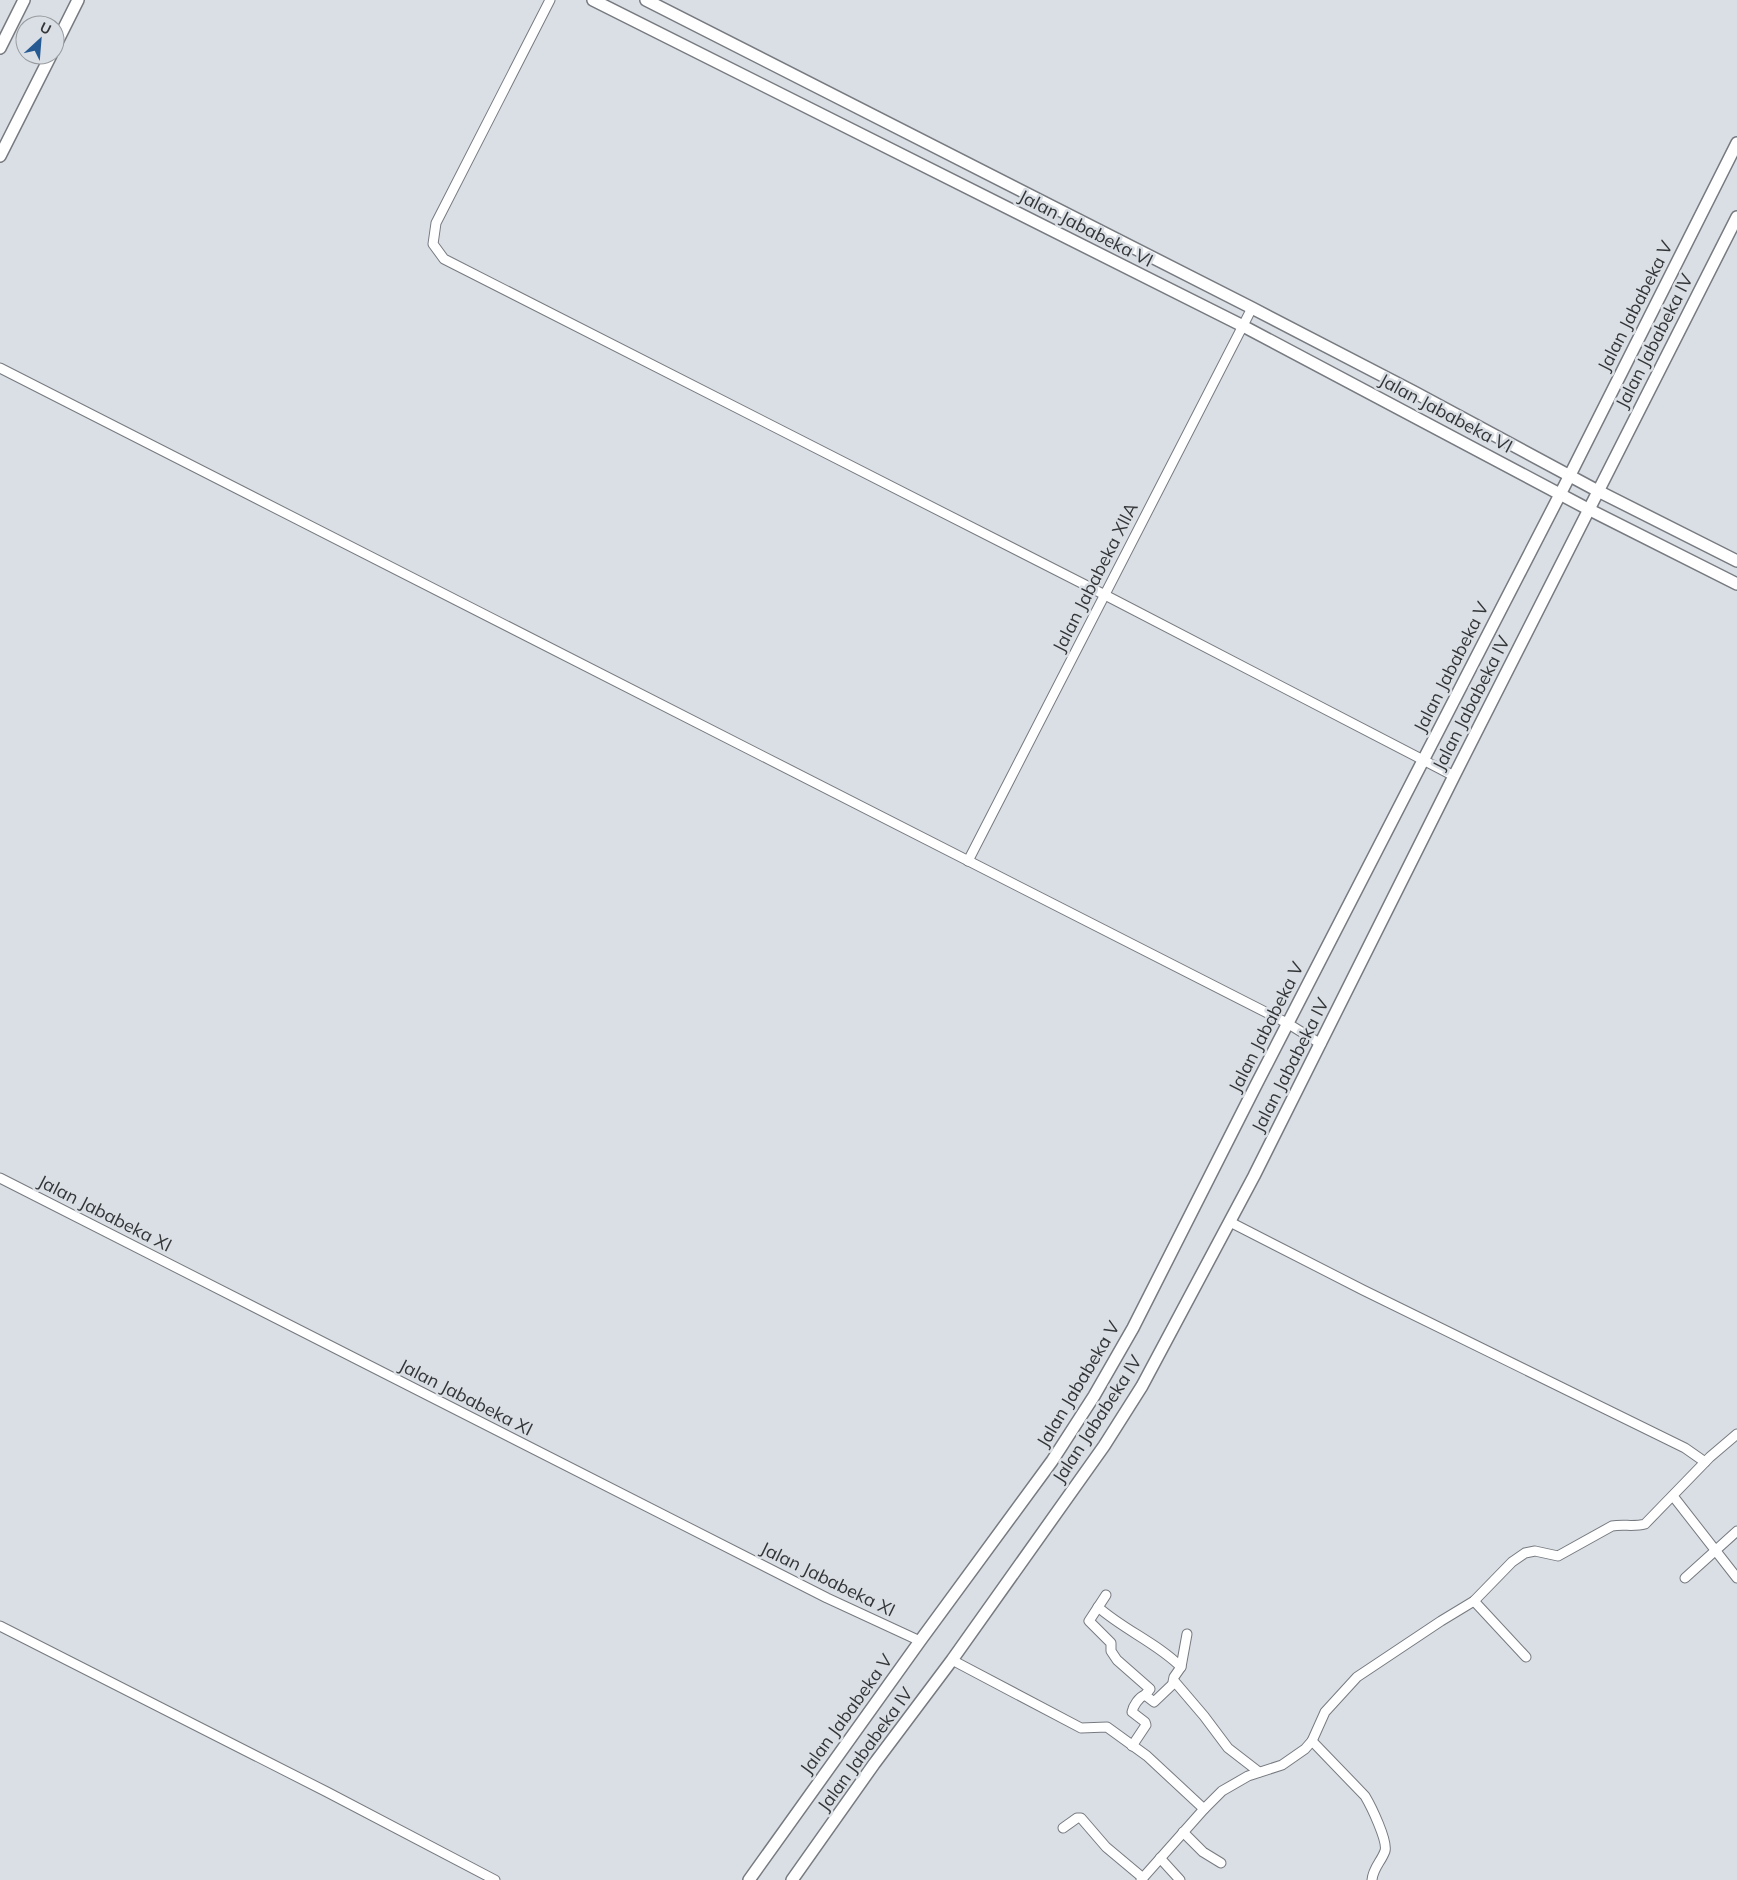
<svg xmlns="http://www.w3.org/2000/svg" width="1737" height="1880" font-family="Mulish,sans-serif">
<style>
.lines{fill:none;stroke-linecap:round;stroke-linejoin:round}
.minor-casing{stroke:#777b81;stroke-width:11}
.tertiary-casing{stroke:#777b81;stroke-width:14}
.minor{stroke:#fff;stroke-width:9}
.tertiary{stroke:#fff;stroke-width:11}
.labels{text-anchor:middle;dominant-baseline:central;stroke-width:5;stroke-linejoin:round;paint-order:stroke}
.street-label{font-size:18px;fill:#333537;stroke:#dadfe5}
</style>
<rect width="100%" height="100%" fill="#dadfe5"/>
<g class="lines">
<defs>
<g id="minor">
<path d="M550,0L436,223L433,244L444,259L1105,595L1454,776"/>
<path d="M0,368L1287,1023L1321,1044"/>
<path d="M968,861L1252,308"/>
<path d="M0,1178L827,1598L920,1641"/>
<path d="M1230,1222L1363,1290L1685,1448L1705,1462"/>
<path d="M1673,1496L1737,1578"/>
<path d="M1685,1578L1737,1531"/>
<path d="M1106,1595L1089,1621L1111,1643V1651L1117,1660L1150,1689L1145,1695"/>
<path d="M1474,1601L1526,1657"/>
<path d="M1098,1607C1124,1630 1157,1643 1181,1667"/>
<path d="M0,1626L327,1792L495,1880"/>
<path d="M952,1660L1081,1728L1107,1727L1147,1756L1204,1809"/>
<path d="M1173,1682L1174,1677L1181,1667L1187,1634"/>
<path d="M1312,1741L1365,1796C1371,1806 1388,1841 1385,1851C1381,1862 1373,1868 1372,1880"/>
<path d="M1132,1746L1146,1725L1145,1722L1132,1712C1133,1706 1139,1697 1145,1695L1154,1702L1175,1682L1204,1716L1228,1748L1259,1772"/>
<path d="M1063,1828L1077,1818H1081L1106,1847L1143,1878"/>
<path d="M1183,1832L1203,1852L1221,1863"/>
<path d="M1160,1858L1180,1880"/>
<path d="M1141,1880L1204,1809L1222,1791L1248,1776L1282,1765L1305,1749L1312,1741L1325,1712L1357,1677L1441,1621L1474,1601L1512,1562L1525,1553L1535,1551L1558,1556L1612,1526C1623,1524 1634,1527 1645,1524L1710,1457L1737,1434"/>
</g>
<g id="tertiary">
<path d="M593,0L1243,326L1588,509L1737,584"/>
<path d="M646,0L1252,308L1414,392L1598,491L1737,561"/>
<path d="M55,46L78,0"/>
<path d="M0,48L24,0"/>
<path d="M0,156L51,55"/>
<path d="M749,1880L920,1641L1052,1461L1094,1396L1133,1328L1255,1087L1570,475L1737,143"/>
<path d="M792,1880L874,1764L952,1660L1104,1446L1142,1386L1254,1176L1454,776L1737,217"/>
</g>
</defs>
<use href="#minor" class="minor-casing"/>
<use href="#tertiary" class="tertiary-casing"/>
<use href="#minor" class="minor"/>
<use href="#tertiary" class="tertiary"/>
</g>
<g class="labels">
<g class="street-label">
<text transform="translate(1086 228) rotate(27)">Jalan Jababeka VI</text>
<text transform="translate(1635 306) rotate(-63)">Jalan Jababeka V</text>
<text transform="translate(1654 341) rotate(-63)">Jalan Jababeka IV</text>
<text transform="translate(1446 413) rotate(28)">Jalan Jababeka VI</text>
<text transform="translate(1095 577) rotate(-63)">Jalan Jababeka XIIA</text>
<text transform="translate(1451 667) rotate(-63)">Jalan Jababeka V</text>
<text transform="translate(1471 703) rotate(-63)">Jalan Jababeka IV</text>
<text transform="translate(1266 1027) rotate(-63)">Jalan Jababeka V</text>
<text transform="translate(1290 1065) rotate(-63)">Jalan Jababeka IV</text>
<text transform="translate(105 1213) rotate(27)">Jalan Jababeka XI</text>
<text transform="translate(1078 1384) rotate(-59)">Jalan Jababeka V</text>
<text transform="translate(466 1397) rotate(27)">Jalan Jababeka XI</text>
<text transform="translate(1097 1419) rotate(-57)">Jalan Jababeka IV</text>
<text transform="translate(828 1579) rotate(26)">Jalan Jababeka XI</text>
<text transform="translate(846 1714) rotate(-54)">Jalan Jababeka V</text>
<text transform="translate(865 1749) rotate(-54)">Jalan Jababeka IV</text>
</g>
</g>
<g transform="translate(40 40) rotate(26)"><circle r="24" fill="#dadfe5" stroke="#979b9f"/>
<path d="M0-4L9 19L0 12L-9 19Z" fill="#265a93"/>
<text y="-8" font-size="14" font-weight="bold" text-anchor="middle" fill="#333537">U</text>
</g>
</svg>
